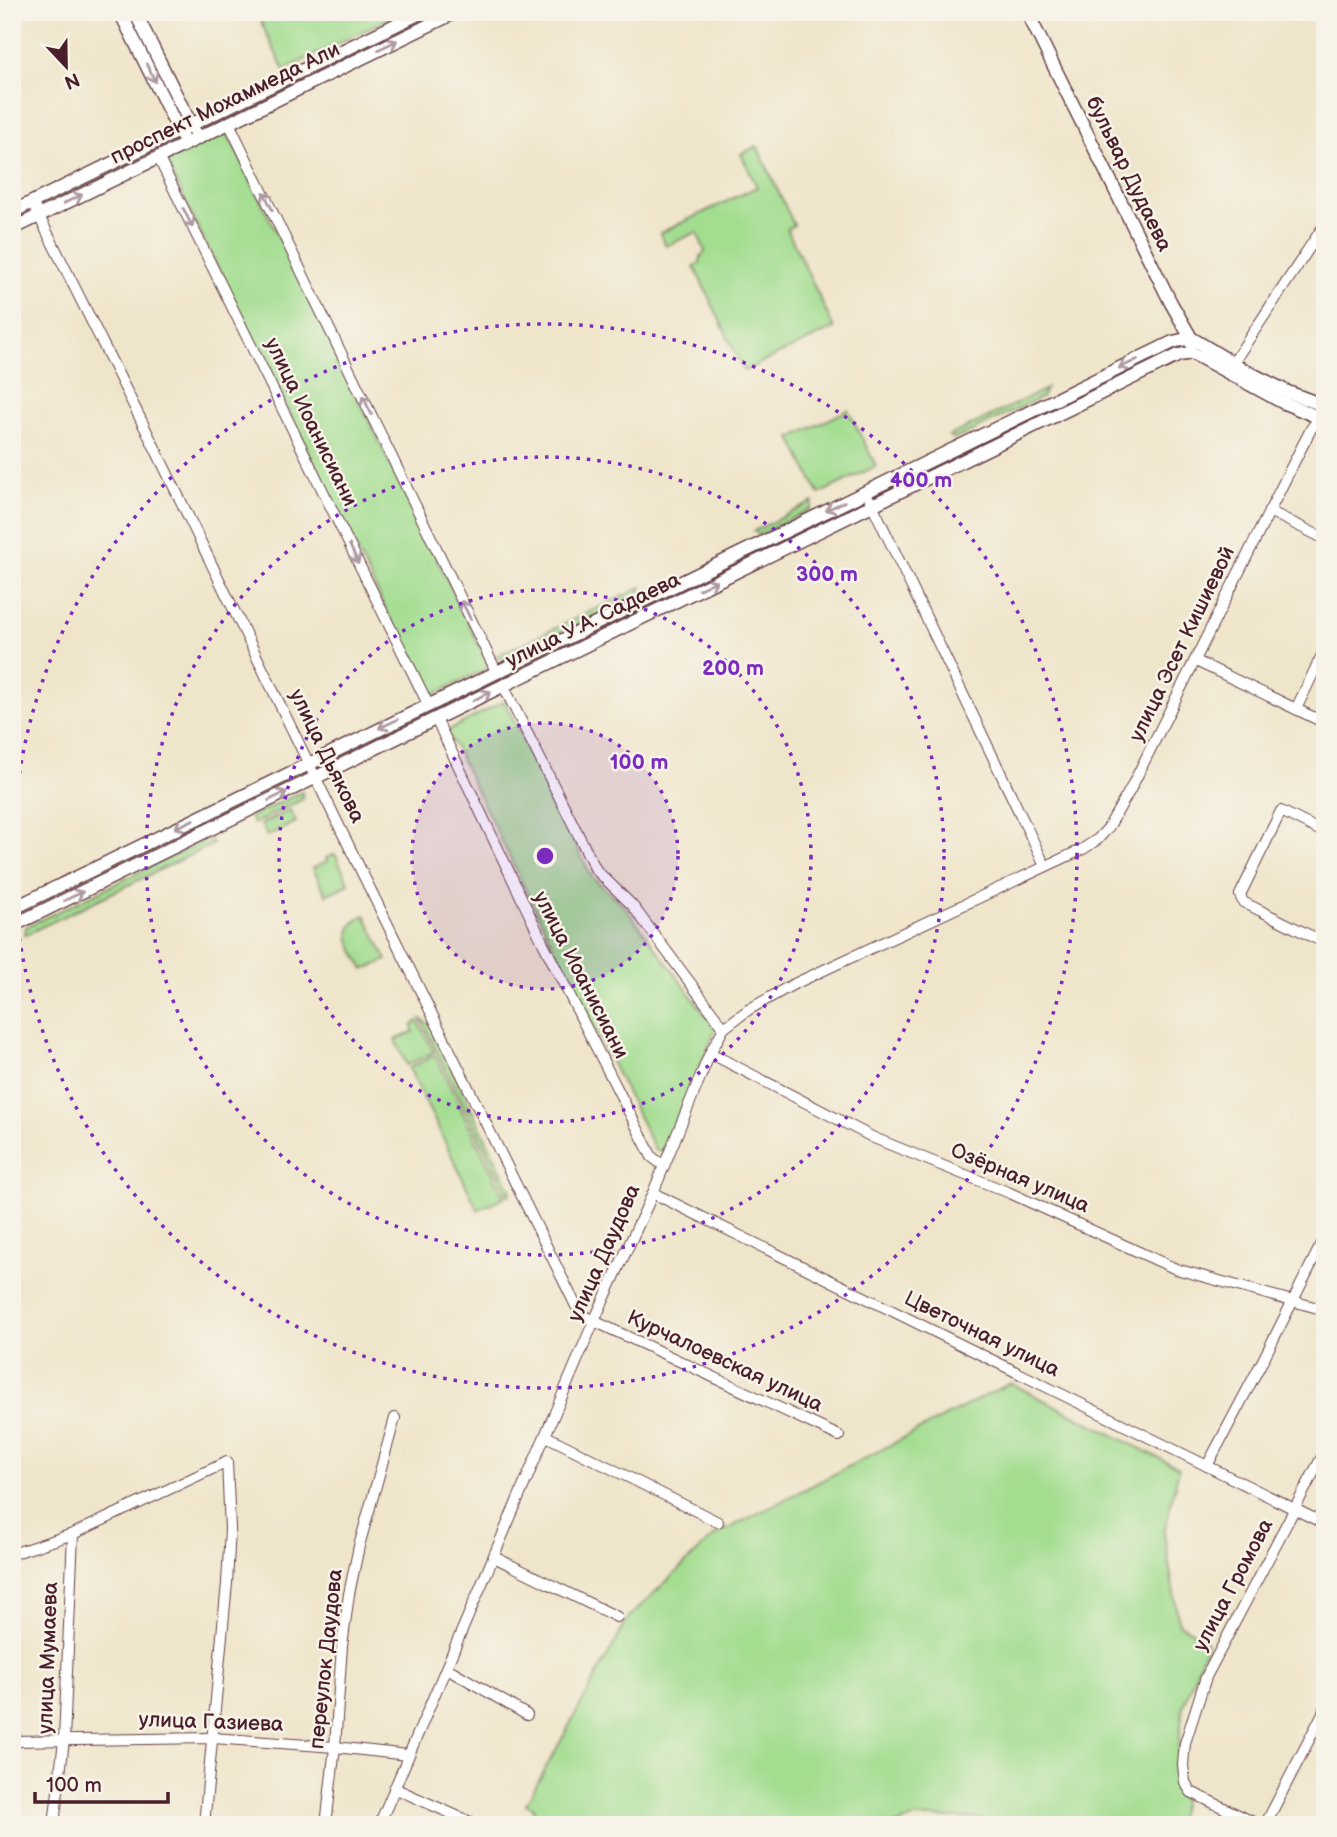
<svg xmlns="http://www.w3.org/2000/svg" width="1337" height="1837" font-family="'Balsamiq Sans',sans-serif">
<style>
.green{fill:#a3dd90;stroke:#767e5e;stroke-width:2}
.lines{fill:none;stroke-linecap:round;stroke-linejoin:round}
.minor-casing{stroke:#633d43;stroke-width:12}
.major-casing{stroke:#633d43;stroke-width:15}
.minor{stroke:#fff;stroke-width:10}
.major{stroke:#fff;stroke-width:12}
.oneway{stroke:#ae9aa0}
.ring{fill:none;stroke:#7b2cbf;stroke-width:3.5;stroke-dasharray:3.5 7}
.labels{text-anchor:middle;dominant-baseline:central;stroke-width:5;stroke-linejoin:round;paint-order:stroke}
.street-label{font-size:21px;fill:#4a1f2b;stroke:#f7f3e8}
.centre{fill:#7b2cbf;stroke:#f7f3e8;stroke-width:3.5}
.ring-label{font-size:21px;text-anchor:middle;font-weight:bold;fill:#7b2cbf;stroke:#f7f3e8;stroke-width:5;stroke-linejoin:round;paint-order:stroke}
</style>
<rect width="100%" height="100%" fill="#f7f3e8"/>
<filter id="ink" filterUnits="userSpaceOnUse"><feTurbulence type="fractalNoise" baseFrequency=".0143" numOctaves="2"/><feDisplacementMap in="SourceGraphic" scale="14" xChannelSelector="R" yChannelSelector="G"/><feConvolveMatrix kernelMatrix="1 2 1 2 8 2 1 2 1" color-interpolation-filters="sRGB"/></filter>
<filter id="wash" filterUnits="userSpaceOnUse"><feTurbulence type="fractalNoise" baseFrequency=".00686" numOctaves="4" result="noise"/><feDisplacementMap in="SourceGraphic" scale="28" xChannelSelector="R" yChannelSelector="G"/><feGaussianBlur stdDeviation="1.57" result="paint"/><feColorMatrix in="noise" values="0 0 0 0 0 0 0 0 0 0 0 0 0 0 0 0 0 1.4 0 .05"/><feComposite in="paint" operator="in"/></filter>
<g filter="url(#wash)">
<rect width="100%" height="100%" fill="#efe5ca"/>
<g class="green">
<path d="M256,12H402L284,70Z"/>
<path d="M226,130L490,667L429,697L165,160Z"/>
<path d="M757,146L794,225L787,229L834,328L744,371L694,266L700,263L701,256L705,251L697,232L666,246L660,233L757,187L741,154Z"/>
<path d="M1046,389L1042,397L955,439L949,436Z"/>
<path d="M848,410L876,466L819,494L791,438Z"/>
<path d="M813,502L811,509L759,535L754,531Z"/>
<path d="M642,587L640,594L503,660L496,656Z"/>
<path d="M504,701L591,876L626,908L716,1029L665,1148L662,1151L655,1150L447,731Z"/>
<path d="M302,792L303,799L253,824L250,817Z"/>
<path d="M290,810L296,822L267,836L261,824Z"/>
<path d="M210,838L213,844L25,935L26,927Z"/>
<path d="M335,854L349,884L326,895L313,868L327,861L326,858Z"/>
<path d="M365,915L387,960L364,970C354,949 336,929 365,915Z"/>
<path d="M421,1019L431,1025L511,1191L508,1196Z"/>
<path d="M418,1021L434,1052L407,1065L395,1040L413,1032L412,1025Z"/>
<path d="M435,1055L504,1197L478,1210L409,1068Z"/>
<path d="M1010,1383L1179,1468L1164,1533L1179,1624L1203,1637L1207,1644L1183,1706L1176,1774L1182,1802L1176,1825H997L979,1818H913L895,1825H528L534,1808L526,1804L629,1617L714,1536Z"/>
</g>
</g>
<g filter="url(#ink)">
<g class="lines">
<defs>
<g id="minor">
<path d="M229,123L496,671"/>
<path d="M158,157L428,704"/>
<path d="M32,202L154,446L341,830L576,1306L582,1314L594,1321L839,1436"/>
<path d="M1233,363L1325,224"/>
<path d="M870,500L1045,866"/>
<path d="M1269,511L1325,539"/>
<path d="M1196,661L1325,723"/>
<path d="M503,685L596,870L632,905L724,1028"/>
<path d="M1296,709L1322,655L1325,653"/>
<path d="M436,719L544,945L652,1157L664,1166"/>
<path d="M1325,833L1281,811L1240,895L1243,902L1325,943"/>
<path d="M710,1053L874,1138L1010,1193L1176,1269L1325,1310"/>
<path d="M653,1193L1325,1524"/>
<path d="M546,1436L718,1522"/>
<path d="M1207,1466L1263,1360L1325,1237"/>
<path d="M12,1554L73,1534L227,1462L230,1529L227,1583L204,1825"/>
<path d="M494,1557L617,1617"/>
<path d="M447,1668L527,1715"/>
<path d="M12,1741L213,1738L335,1747L408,1755"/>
<path d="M394,1788L477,1825"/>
<path d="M54,1825L64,1740L73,1534"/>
<path d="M326,1825L335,1747L342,1646L349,1594L359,1546L395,1418"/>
<path d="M379,1825L594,1321L653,1193L710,1053L724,1028L748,1010L792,985L1083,849L1098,839L1108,828L1130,790L1290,470L1311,429L1319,418"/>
<path d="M1259,1825L1191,1792L1185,1782L1183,1765L1185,1743L1206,1677L1325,1451"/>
<path d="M1265,1825L1325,1709"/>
</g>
<g id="major">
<path d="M120,12L182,137"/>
<path d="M135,12L194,131"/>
<path d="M1027,12L1171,303L1191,338V343"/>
<path d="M12,212L422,12"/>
<path d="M12,229L456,12"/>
<path d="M1192,353L1282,402L1325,420"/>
<path d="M12,909L1173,342L1191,338L1244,370L1288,392L1325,406"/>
<path d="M12,926L1179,355L1192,353"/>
</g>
</defs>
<use href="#minor" class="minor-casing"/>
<use href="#major" class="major-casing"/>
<use href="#minor" class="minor"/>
<use href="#major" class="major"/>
</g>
<defs><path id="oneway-shaft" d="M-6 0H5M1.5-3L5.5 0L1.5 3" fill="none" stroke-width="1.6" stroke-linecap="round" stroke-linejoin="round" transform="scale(1.75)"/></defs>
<g class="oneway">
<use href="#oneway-shaft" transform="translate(388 45) rotate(-26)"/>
<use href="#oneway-shaft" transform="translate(151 73) rotate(63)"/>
<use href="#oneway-shaft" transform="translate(73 199) rotate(-26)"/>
<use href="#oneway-shaft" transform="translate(268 201) rotate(-116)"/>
<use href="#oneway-shaft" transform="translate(188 218) rotate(64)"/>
<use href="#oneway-shaft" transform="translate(1128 364) rotate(154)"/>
<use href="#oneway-shaft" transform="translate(367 405) rotate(-116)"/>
<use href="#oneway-shaft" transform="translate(835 506) rotate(154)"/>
<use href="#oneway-shaft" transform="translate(354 554) rotate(64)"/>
<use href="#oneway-shaft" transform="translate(708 585) rotate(-26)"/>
<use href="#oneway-shaft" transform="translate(466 610) rotate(-116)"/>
<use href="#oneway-shaft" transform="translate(482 696) rotate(-27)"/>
<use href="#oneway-shaft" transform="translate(388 724) rotate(154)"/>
<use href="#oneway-shaft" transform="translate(278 796) rotate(-26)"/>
<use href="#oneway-shaft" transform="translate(184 824) rotate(154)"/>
<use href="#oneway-shaft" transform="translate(74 896) rotate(-26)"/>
</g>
</g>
<circle cx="545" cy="856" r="133" fill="#7b2cbf" fill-opacity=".12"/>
<g class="ring">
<circle cx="545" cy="856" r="133"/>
<circle cx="545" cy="856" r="266"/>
<circle cx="545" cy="856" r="399"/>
<circle cx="545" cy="856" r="532"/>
</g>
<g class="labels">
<g class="street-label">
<text transform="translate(225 103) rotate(-26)">проспект Мохаммеда Али</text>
<text transform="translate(1129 174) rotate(64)">бульвар Дудаева</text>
<text transform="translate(311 422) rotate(64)">улица Иоанисиани</text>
<text transform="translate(593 620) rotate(-26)">улица У.А. Садаева</text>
<text transform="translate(1182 644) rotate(-64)">улица Эсет Кишиевой</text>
<text transform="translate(327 756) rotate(64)">улица Дьякова</text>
<text transform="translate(581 975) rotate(63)">улица Иоанисиани</text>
<text transform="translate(1020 1178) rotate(23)">Озёрная улица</text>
<text transform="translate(604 1253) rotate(-66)">улица Даудова</text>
<text transform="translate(982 1334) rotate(26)">Цветочная улица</text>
<text transform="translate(725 1361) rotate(25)">Курчалоевская улица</text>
<text transform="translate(1233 1585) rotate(-62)">улица Громова</text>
<text transform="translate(48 1658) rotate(-88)">улица Мумаева</text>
<text transform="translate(326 1659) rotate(-84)">переулок Даудова</text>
<text transform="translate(211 1722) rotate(2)">улица Газиева</text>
</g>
</g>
<circle cx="545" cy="856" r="10" class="centre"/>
<g class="ring-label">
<text x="921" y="487">400 m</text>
<text x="827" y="581">300 m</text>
<text x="733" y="675">200 m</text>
<text x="639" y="769">100 m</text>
</g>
<rect width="1337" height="1837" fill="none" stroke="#f7f3e8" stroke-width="42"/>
<g transform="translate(66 66) rotate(158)" stroke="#f7f3e8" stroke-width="5" paint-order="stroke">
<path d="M0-5L12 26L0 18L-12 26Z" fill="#4a1f2b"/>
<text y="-10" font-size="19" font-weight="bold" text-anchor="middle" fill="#4a1f2b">N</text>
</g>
<path d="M35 1792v10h133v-10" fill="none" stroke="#4a1f2b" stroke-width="3.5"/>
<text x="46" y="1792" font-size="21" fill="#4a1f2b" stroke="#f7f3e8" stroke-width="5" paint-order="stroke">100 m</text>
</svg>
